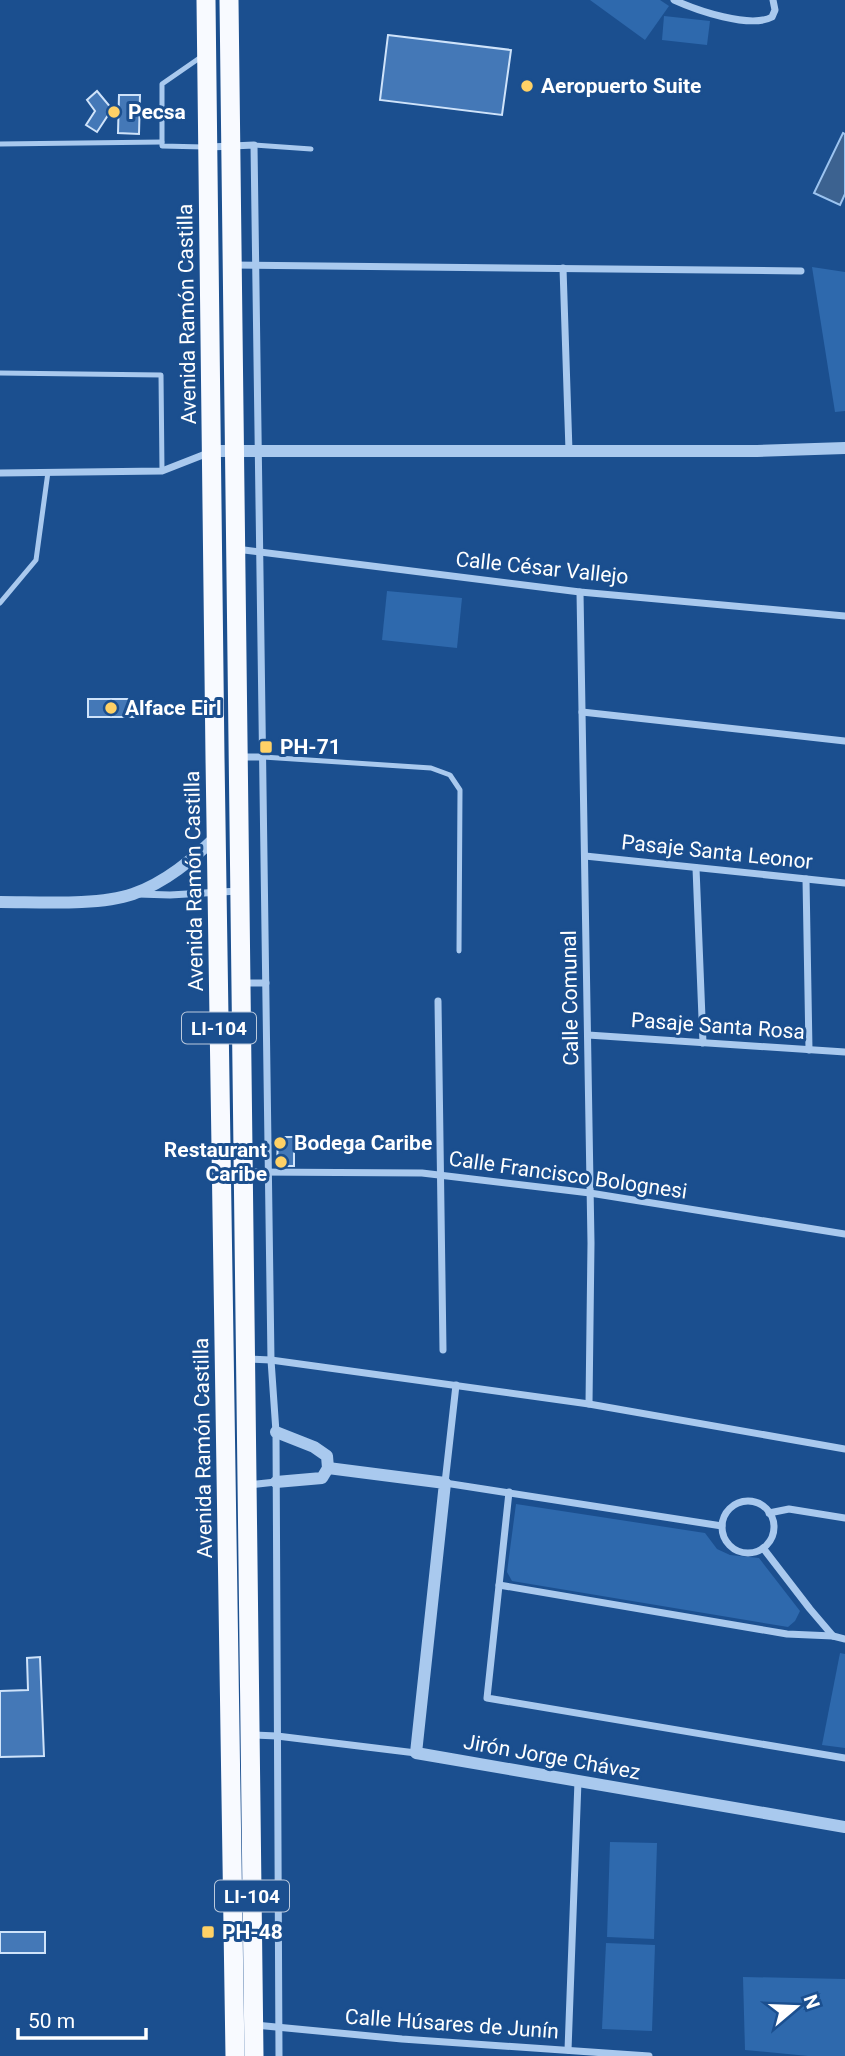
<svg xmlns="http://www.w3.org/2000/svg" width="845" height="2056" font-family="Roboto,sans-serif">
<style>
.green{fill:#2e69ad}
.water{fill:#3c6290;stroke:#9cc4f0;stroke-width:2}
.building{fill:#4478b7;stroke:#cfe3fa;stroke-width:2}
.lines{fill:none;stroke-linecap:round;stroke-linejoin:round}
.service{stroke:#a9c9ee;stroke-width:5}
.minor{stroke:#a9c9ee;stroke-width:7}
.tertiary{stroke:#a9c9ee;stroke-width:12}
.trunk{stroke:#f8faff;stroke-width:19}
.poi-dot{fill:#ffd166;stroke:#1b4f8f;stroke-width:2.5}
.labels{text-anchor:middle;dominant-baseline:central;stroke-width:6;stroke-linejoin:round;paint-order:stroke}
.shield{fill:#1b4f8f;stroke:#bbcadd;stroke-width:2}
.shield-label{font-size:19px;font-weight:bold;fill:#fff}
.poi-label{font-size:21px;font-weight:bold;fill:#fff;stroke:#1b4f8f;text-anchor:start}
.street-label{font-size:21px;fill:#fff;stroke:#1b4f8f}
</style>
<rect width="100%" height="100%" fill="#1b4f8f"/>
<g class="green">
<path d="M590,0H660L669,6L645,40Z"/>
<path d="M664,16L710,21L707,45L662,40Z"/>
<path d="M812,267L845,272V411L835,412Z"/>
<path d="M387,591L462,598L457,648L382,640Z"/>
<path d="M516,1504L705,1533L717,1549L730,1555L759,1558L800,1611L795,1621L788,1627L512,1581L507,1572Z"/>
<path d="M840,1653L845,1654V1748L822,1745Z"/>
<path d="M610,1842L657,1843L654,1939L607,1937Z"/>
<path d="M606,1943L655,1945L652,2031L602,2029Z"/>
<path d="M743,1977L845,1979V2056H808L745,2050Z"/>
</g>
<path class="water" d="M843,133L845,134V194L840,205L814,193Z"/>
<g class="building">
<path d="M388,35L511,50L502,115L380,100Z"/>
<path d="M97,91L112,109L97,132L86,125L95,111L87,100Z"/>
<path d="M119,95H140L139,134L118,133Z"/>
<path d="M88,699H133L134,717H88Z"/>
<path d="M278,1137H294V1166H277Z"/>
<path d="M40,1657L44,1756L0,1757V1691L28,1690L27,1658Z"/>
<rect x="0" y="1932" width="45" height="21"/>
</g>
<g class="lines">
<g class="service">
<path d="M201,57L162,84V146L204,147"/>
<path d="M0,144L162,142"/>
<path d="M254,145L311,149"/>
<path d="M0,373L161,375L162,471"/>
<path d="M0,603L36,560L48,472"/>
<path d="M263,757L431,768L450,775L460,790L459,951"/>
</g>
<g class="minor">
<path d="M674,0C696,10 750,29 772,17L775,10L773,0"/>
<path d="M210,147L254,145L271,1360L276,1432L279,2056"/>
<path d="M233,265L801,271"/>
<path d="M563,268L569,451"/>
<path d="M0,473L162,471L208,453"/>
<path d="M236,549L580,592L845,616"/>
<path d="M580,592L591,1243L589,1404"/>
<path d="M582,712L845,741"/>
<path d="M238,757H263"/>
<path d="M585,856L845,883"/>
<path d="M696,868L703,1043"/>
<path d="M806,879L809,1050"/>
<path d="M138,894L170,895L238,891"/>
<path d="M241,983H266"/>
<path d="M438,1001L443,1350"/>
<path d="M588,1035L845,1052"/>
<path d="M245,1172L422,1173L590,1193L845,1234"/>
<path d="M246,1359L271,1360L589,1404L845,1449"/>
<path d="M456,1385L445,1483L722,1526"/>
<path d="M248,1485L276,1482"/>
<path d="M509,1492L487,1698L845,1758"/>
<circle cx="748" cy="1527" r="26"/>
<path d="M769,1513L789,1509L845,1518"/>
<path d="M763,1548L810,1609L833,1636"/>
<path d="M499,1585L787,1634L833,1636L845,1639"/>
<path d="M251,1735L277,1736L416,1753"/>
<path d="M255,2025L402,2039L649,2056"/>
<path d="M568,2050L578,1781"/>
</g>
<g class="tertiary">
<path d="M212,451H757L845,448"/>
<path d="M0,902C39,902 98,906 133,894C166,882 192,860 217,836"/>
<path d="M276,1432L314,1447L327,1456L328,1468L322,1478L276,1482"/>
<path d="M328,1468L445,1483L416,1753L845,1827"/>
</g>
<g class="trunk">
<path d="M206,0L215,758L235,2056"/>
<path d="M229,0L254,2056"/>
</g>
</g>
<g class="poi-dot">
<circle cx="527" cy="86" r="7"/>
<circle cx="114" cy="112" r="7"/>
<circle cx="111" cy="708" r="7"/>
<rect x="259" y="740" width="14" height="14" rx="3.5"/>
<circle cx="280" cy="1143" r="7"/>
<circle cx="281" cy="1162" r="7"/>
<rect x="201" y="1925" width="14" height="14" rx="3.5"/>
</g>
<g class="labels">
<g class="shield">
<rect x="182" y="1012.5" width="74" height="31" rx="5"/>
<rect x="215" y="1880.5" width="74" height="31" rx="5"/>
</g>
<g class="shield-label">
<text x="219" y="1028">LI-104</text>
<text x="252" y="1896">LI-104</text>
</g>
<g class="poi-label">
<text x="541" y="86">Aeropuerto Suite</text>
<text x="128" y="112">Pecsa</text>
<text x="125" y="708">Alface Eirl</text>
<text x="280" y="747">PH-71</text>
<text x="294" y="1143">Bodega Caribe</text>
<text x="267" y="1150" text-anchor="end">Restaurant<tspan x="267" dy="24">Caribe</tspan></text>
<text x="222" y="1932">PH-48</text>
</g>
<g class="street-label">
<text transform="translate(187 314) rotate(-91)">Avenida Ramón Castilla</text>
<text transform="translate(542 568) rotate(6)">Calle César Vallejo</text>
<text transform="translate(717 852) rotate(6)">Pasaje Santa Leonor</text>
<text transform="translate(194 881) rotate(-91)">Avenida Ramón Castilla</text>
<text transform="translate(570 998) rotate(-91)">Calle Comunal</text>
<text transform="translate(718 1026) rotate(4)">Pasaje Santa Rosa</text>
<text transform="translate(568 1175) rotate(8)">Calle Francisco Bolognesi</text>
<text transform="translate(203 1448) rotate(-91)">Avenida Ramón Castilla</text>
<text transform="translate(552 1757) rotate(10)">Jirón Jorge Chávez</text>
<text transform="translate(452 2024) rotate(4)">Calle Húsares de Junín</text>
</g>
</g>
<g transform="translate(796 2007) rotate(71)" stroke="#1b4f8f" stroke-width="5" paint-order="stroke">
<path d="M0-5L12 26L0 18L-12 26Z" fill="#ffffff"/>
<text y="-10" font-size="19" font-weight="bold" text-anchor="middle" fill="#ffffff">N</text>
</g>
<path d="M18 2028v10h128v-10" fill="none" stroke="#ffffff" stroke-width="3.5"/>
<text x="28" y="2028" font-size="21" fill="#ffffff" stroke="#1b4f8f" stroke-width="5" paint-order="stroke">50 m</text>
</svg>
